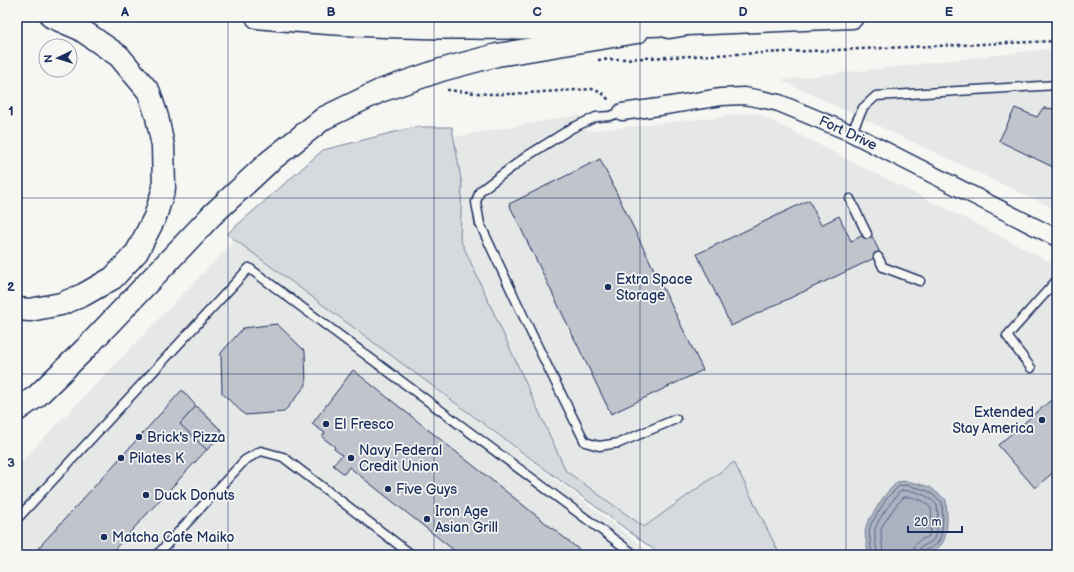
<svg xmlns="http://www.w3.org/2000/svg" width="1074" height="572" font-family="'Balsamiq Sans',sans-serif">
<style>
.built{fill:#e6e7e7}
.green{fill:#d6d9dd;stroke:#78849e}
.water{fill:#abb2c0;stroke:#717e99}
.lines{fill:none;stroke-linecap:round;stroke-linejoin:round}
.shore{stroke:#556385;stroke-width:1}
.building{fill:#c0c4cd;stroke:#1b2f5e}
.service-casing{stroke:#1b2f5e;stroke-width:11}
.minor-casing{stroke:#1b2f5e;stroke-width:19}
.trunk-casing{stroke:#1b2f5e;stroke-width:25}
.motorway-casing{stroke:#1b2f5e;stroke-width:25}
.path{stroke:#1b2f5e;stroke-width:2.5;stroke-dasharray:3 3;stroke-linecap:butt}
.service{stroke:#f6f6f2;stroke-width:8}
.minor{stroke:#f6f6f2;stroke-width:16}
.trunk{stroke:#f6f6f2;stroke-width:22}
.motorway{stroke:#f6f6f2;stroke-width:22}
.grid{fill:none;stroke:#1b2f5e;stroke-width:1;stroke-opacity:0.55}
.poi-dot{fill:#1b2f5e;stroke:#f6f6f2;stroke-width:1.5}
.labels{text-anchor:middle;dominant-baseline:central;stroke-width:3.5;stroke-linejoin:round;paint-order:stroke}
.street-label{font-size:14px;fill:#1b2f5e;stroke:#f6f6f2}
.poi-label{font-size:14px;fill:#1b2f5e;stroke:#f6f6f2;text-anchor:start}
.neatline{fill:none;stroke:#1b2f5e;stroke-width:1.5}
.grid-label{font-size:13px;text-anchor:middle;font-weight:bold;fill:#1b2f5e}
</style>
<rect width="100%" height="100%" fill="#f6f6f2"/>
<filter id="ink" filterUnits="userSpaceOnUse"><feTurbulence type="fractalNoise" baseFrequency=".025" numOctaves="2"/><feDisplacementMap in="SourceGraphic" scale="8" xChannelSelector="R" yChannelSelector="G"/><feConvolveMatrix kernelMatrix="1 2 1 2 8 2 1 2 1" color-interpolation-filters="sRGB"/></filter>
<g filter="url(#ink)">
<g class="built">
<path d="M1057,48V210L781,80Z"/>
<path d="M756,113L1049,261L1057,263V550L1051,555H664L366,322L455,137L579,115L588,131Z"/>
<path d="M236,239L484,425L654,555H17V466Z"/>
</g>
<path class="green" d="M415,127H452L462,185L460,239L566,471L644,527L734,462L780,555H661L227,234L323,150Z"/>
<path class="water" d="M907,481L930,487L946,500C947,512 948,525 945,537C939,557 916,555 899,555C889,555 879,555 868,555L865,532L867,523L884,496L897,482Z"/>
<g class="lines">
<g class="shore">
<path d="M872,555L869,532L871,524L887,498L899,486L907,485L928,491L942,502C943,514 944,535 937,544C934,547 929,548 925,550L923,555"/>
<path d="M877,555C877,547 874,538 875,530C876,521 894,498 901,491C914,489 928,495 937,505C938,514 939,536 931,542C928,544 924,545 920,548L918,555"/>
<path d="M883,555L881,532V528L896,505L904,497H911L923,501L931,508C932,514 932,533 928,537C927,537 923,539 922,539C915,542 913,548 912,555"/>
</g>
</g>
<g class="building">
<path d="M1015,108L1037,117L1043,108L1057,109V169L999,141Z"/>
<path d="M600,159L703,370L611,414L509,204Z"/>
<path d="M809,200L821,225L839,216L851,241L870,232L881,255L731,326L697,254Z"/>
<path d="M277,324L305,351L306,385L284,412L245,415L222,393L221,353L243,328Z"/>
<path d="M353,370L586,555H460L349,467L344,474L333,465L342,455L334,449L335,447L322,437L325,433L312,424Z"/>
<path d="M182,390L196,406L223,432L109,555H32Z"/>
<path d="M1057,395V469L1035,488L998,445Z"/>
<path d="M196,406L223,432L207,450L180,424Z"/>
</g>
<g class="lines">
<defs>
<g id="service">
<path d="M622,112L610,116L596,117L572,128L527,156L480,191L476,202L480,224L536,343L585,442L599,446L619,443L676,419"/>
<path d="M851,133L863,108L876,96L1057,85"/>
<path d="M850,199L867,234"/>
<path d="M878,257L883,267L920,281"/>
<path d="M1031,368L1007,336L1057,280"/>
<path d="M17,519L249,268L635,555"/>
<path d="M157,555L245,460L261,451L283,457L412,555"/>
</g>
<path id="minor" d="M622,112L659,107L721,97L744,96L761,99L779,103L851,133L1057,238"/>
<g id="trunk">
<path d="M669,27L687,24L852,17"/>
<path d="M17,410L37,396L85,349L212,215L270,161L324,118L380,91L441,70L497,55L637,32"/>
</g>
<g id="motorway">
<path d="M257,17C400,32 543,28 687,24"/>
<path d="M17,309L30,310L61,304L83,295L113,278L137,252L155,217L164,188L163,146L157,117L149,92L119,56L80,29L52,17"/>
</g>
</defs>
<use href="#service" class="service-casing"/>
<use href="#minor" class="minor-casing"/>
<use href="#trunk" class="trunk-casing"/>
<use href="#motorway" class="motorway-casing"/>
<g class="path">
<path d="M598,60L761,53L1057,41"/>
<path d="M447,90L487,94H511L592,89L602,93L610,101"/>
</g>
<use href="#service" class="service"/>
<use href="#minor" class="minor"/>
<use href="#trunk" class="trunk"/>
<use href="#motorway" class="motorway"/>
</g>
</g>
<path class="grid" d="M228,17V555M434,17V555M640,17V555M846,17V555M17,198H1057M17,374H1057"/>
<g class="poi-dot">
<circle cx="608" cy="287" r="4"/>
<circle cx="1042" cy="420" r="4"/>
<circle cx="326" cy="424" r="4"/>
<circle cx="139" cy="437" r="4"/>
<circle cx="121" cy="458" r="4"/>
<circle cx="351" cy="458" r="4"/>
<circle cx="388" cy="489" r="4"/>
<circle cx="146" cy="495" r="4"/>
<circle cx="427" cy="519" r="4"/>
<circle cx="104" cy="537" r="4"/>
</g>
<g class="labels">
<g class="street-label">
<text transform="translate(848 133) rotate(25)">Fort Drive</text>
</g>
<g class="poi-label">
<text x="616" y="279">Extra Space<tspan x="616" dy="16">Storage</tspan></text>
<text x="1034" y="412" text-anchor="end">Extended<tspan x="1034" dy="16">Stay America</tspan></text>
<text x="334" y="424">El Fresco</text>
<text x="147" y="437">Brick's Pizza</text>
<text x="359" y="450">Navy Federal<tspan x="359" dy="16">Credit Union</tspan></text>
<text x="129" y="458">Pilates K</text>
<text x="396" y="489">Five Guys</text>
<text x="154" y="495">Duck Donuts</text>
<text x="435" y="511">Iron Age<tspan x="435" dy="16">Asian Grill</tspan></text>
<text x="112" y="537">Matcha Cafe Maiko</text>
</g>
</g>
<rect width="1074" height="572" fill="none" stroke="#f6f6f2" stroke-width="44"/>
<g transform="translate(58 58) rotate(266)"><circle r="19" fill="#f6f6f2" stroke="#9ea6b7"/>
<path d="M0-3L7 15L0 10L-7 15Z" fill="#1b2f5e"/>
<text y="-6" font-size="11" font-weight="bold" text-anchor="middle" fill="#1b2f5e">N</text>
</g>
<path d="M908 526v6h54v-6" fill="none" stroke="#1b2f5e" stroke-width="2"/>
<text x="914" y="526" font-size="12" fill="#1b2f5e" stroke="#f6f6f2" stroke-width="3" paint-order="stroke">20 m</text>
<rect x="22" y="22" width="1030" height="528" class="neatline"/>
<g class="grid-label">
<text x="125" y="16">A</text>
<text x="331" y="16">B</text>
<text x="537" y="16">C</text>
<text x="743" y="16">D</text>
<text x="949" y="16">E</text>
<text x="11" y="115">1</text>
<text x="11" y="291">2</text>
<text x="11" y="467">3</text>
</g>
</svg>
